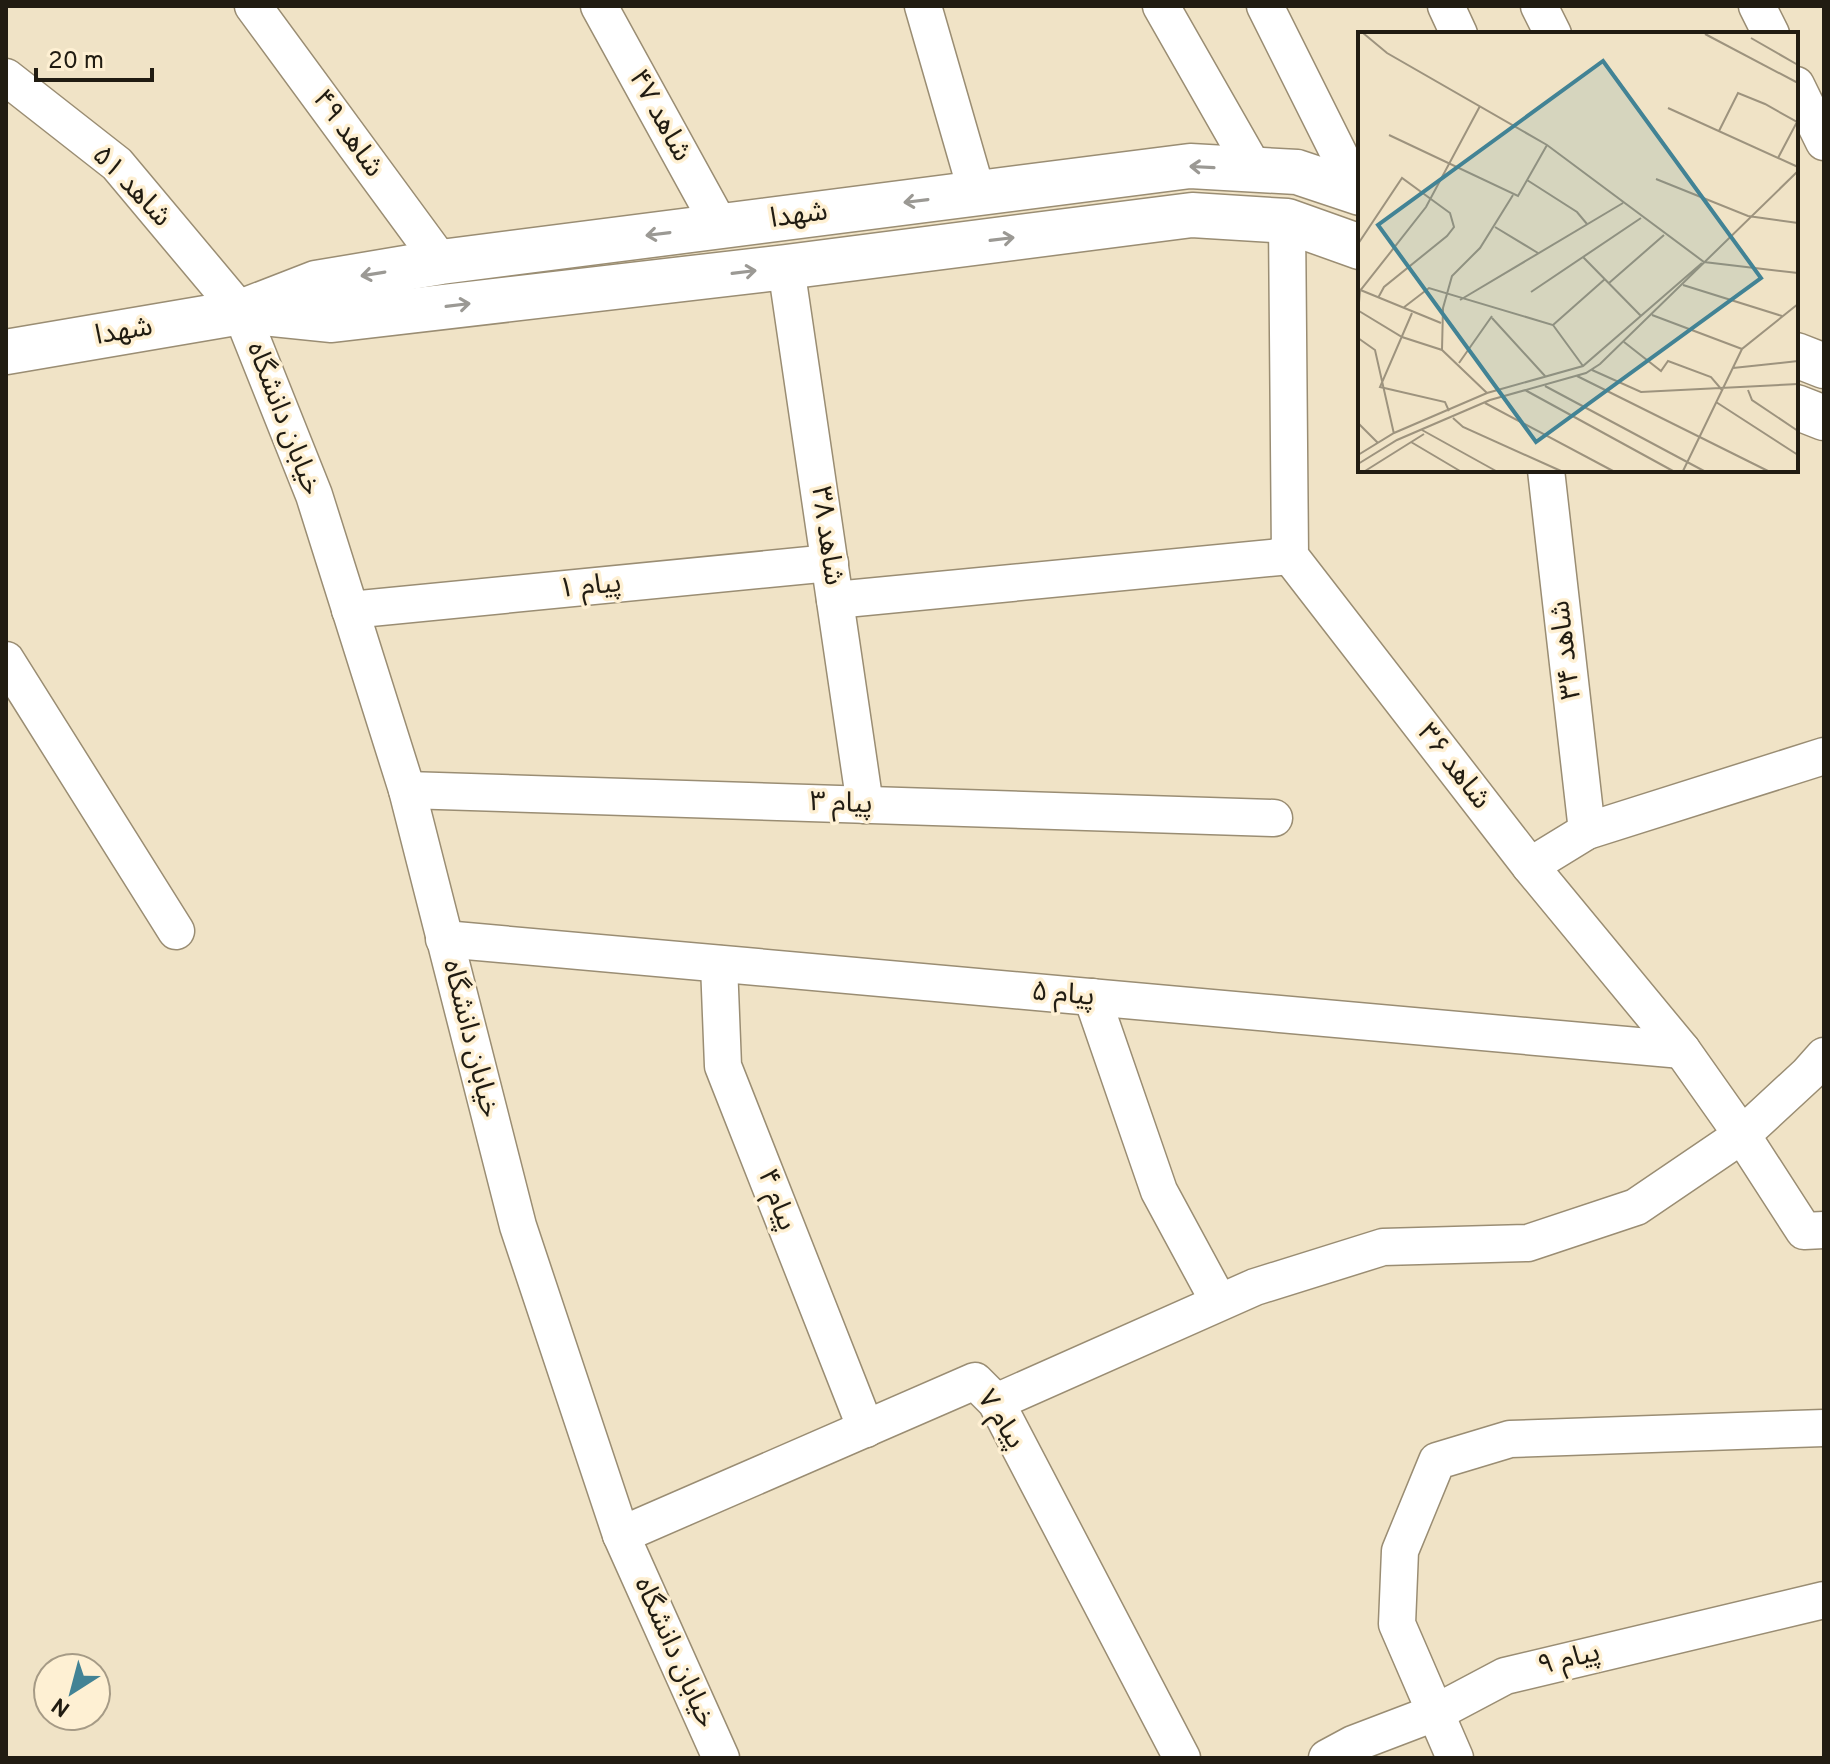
<svg xmlns="http://www.w3.org/2000/svg" width="1830" height="1764" font-family="Overpass,'Noto Sans Arabic',sans-serif">
<style>
.lines{fill:none;stroke-linecap:round;stroke-linejoin:round}
.minor-casing{stroke:#9a8d73;stroke-width:39}
.tertiary-casing{stroke:#9a8d73;stroke-width:47}
.minor{stroke:#fff;stroke-width:36}
.tertiary{stroke:#fff;stroke-width:44}
.oneway{stroke:#9b9994}
.labels{text-anchor:middle;dominant-baseline:central;stroke-width:7;stroke-linejoin:round;paint-order:stroke}
.street-label{font-size:28px;fill:#211c12;stroke:#fef0d3}
.inset-road{fill:none;stroke:#9d937e;stroke-width:2}
.view{fill:#428395;fill-opacity:0.15;stroke:#428395;stroke-width:4}
.inset-edge{fill:none;stroke:#211c12;stroke-width:4}
</style>
<rect width="100%" height="100%" fill="#f0e3c6"/>
<g class="lines">
<defs>
<g id="minor">
<path d="M253,6L441,262"/>
<path d="M599,6L720,226"/>
<path d="M923,6L977,193"/>
<path d="M1161,6L1254,169"/>
<path d="M1265,6L1358,192"/>
<path d="M1446,6L1459,34"/>
<path d="M1539,6L1553,34"/>
<path d="M1757,6L1771,34"/>
<path d="M6,77L117,164L241,312L314,495L407,790L518,1226L621,1535L721,1758"/>
<path d="M1796,85L1824,142"/>
<path d="M1287,221L1290,556L1530,866L1682,1050L1742,1135L1804,1231L1824,1230"/>
<path d="M786,267L865,805"/>
<path d="M1546,470L1587,831"/>
<path d="M835,600L1290,556"/>
<path d="M350,610L830,563"/>
<path d="M6,660L176,931"/>
<path d="M407,790L1274,818"/>
<path d="M1530,866L1587,831L1824,756"/>
<path d="M444,939L1682,1050"/>
<path d="M719,964L723,1066L866,1429"/>
<path d="M1092,997L1159,1191L1219,1302"/>
<path d="M996,1402L1255,1287L1383,1247L1528,1243L1636,1207L1742,1135L1808,1074L1824,1056"/>
<path d="M621,1535L975,1381L996,1402L1182,1758"/>
<path d="M1327,1758L1353,1744L1437,1712L1505,1676L1824,1600"/>
<path d="M1455,1758L1397,1624L1400,1551L1437,1461L1510,1439L1824,1428"/>
</g>
<g id="tertiary">
<path d="M252,312L332,320L786,267L1192,215L1287,221L1360,247"/>
<path d="M6,352L241,312L316,283L441,262L1190,166L1297,172L1360,193"/>
<path d="M1796,355L1824,366"/>
<path d="M1796,407L1824,418"/>
</g>
</defs>
<use href="#minor" class="minor-casing"/>
<use href="#tertiary" class="tertiary-casing"/>
<use href="#minor" class="minor"/>
<use href="#tertiary" class="tertiary"/>
</g>
<defs><path id="oneway-shaft" d="M-6 0H5M1.5-3L5.5 0L1.5 3" fill="none" stroke-width="1.6" stroke-linecap="round" stroke-linejoin="round" transform="scale(2)"/></defs>
<g class="oneway">
<use href="#oneway-shaft" transform="translate(1202 167) rotate(-177)"/>
<use href="#oneway-shaft" transform="translate(916 201) rotate(173)"/>
<use href="#oneway-shaft" transform="translate(658 234) rotate(173)"/>
<use href="#oneway-shaft" transform="translate(1002 239) rotate(-7)"/>
<use href="#oneway-shaft" transform="translate(744 272) rotate(-7)"/>
<use href="#oneway-shaft" transform="translate(373 274) rotate(171)"/>
<use href="#oneway-shaft" transform="translate(458 305) rotate(-7)"/>
</g>
<g class="labels">
<g class="street-label">
<text transform="translate(659 116) rotate(61)">شاهد ۴۷</text>
<text transform="translate(347 134) rotate(54)">شاهد ۴۹</text>
<text transform="translate(131 187) rotate(46)">شاهد ۵۱</text>
<text transform="translate(799 216) rotate(-8)">شهدا</text>
<text transform="translate(124 332) rotate(-10)">شهدا</text>
<text transform="translate(283 419) rotate(69)">خیابان دانشگاه</text>
<text transform="translate(826 536) rotate(82)">شاهد ۳۸</text>
<text transform="translate(590 587) rotate(-6)">پیام ۱</text>
<text transform="translate(1567 650) rotate(-97)">شاهد ۳۴</text>
<text transform="translate(1453 767) rotate(52)">شاهد ۳۶</text>
<text transform="translate(841 804) rotate(2)">پیام ۳</text>
<text transform="translate(1063 995) rotate(5)">پیام ۵</text>
<text transform="translate(470 1039) rotate(76)">خیابان دانشگاه</text>
<text transform="translate(776 1200) rotate(69)">پیام ۴</text>
<text transform="translate(1000 1420) rotate(57)">پیام ۷</text>
<text transform="translate(674 1653) rotate(66)">خیابان دانشگاه</text>
<text transform="translate(1569 1660) rotate(-14)">پیام ۹</text>
</g>
</g>
<g transform="translate(1358 32)">
<rect width="440" height="440" fill="#f0e3c6"/>
<path class="inset-road" d="M5,1L29,21L189,113L346,230L440,241M347,2L440,51M393,6L440,33M310,76L440,135M361,99L380,61L407,72L439,90L420,126M31,103L160,164L189,113M298,147L390,184L440,191M169,148L219,180L229,192M137,195L180,221M0,212L44,146L92,181L96,195L89,204L26,255L20,266M225,225L283,284M251,251L306,203M325,253L424,284M0,257L83,291M173,260L283,186M102,268L265,171M45,276L71,256L195,293L225,334M1,279L44,305L84,318L129,361M54,281L22,355L87,370L91,379M0,282L2,259L68,175L122,74M294,283L384,317M134,286L187,344M195,293L247,247M0,306L17,318L36,402M266,310L303,339L310,329L353,345L364,358M84,318L85,276L94,244L122,216L155,163M101,331L134,284M375,336L440,329M234,338L283,360L440,352M219,344L410,439M187,354L346,439M167,358L315,439M390,358L394,368L440,399M358,370L440,423M127,371L255,439M95,386L105,395L203,439M0,391L20,411M64,398L138,439M53,410L102,439M0,423L36,401L129,361L225,334L344,231M0,432L39,408L132,368L228,341L242,332L440,139M7,439L66,402M325,439L384,317L440,272"/>
<path class="view" d="M245,29L403,246L178,410L20,193Z"/>
<rect width="440" height="440" class="inset-edge"/>
</g>
<rect width="1830" height="1764" fill="none" stroke="#211c12" stroke-width="16"/>
<g transform="translate(72 1692) rotate(216)"><circle r="38" fill="#fef0d3" stroke="#a69b86" stroke-width="2"/>
<path d="M0-6L14 30L0 20L-14 30Z" fill="#428395"/>
<text y="-12" font-size="22" font-weight="bold" text-anchor="middle" fill="#211c12">N</text>
</g>
<path d="M36 68v12h116v-12" fill="none" stroke="#211c12" stroke-width="4"/>
<text x="48" y="68" font-size="24" fill="#211c12" stroke="#fef0d3" stroke-width="6" paint-order="stroke">20 m</text>
</svg>
